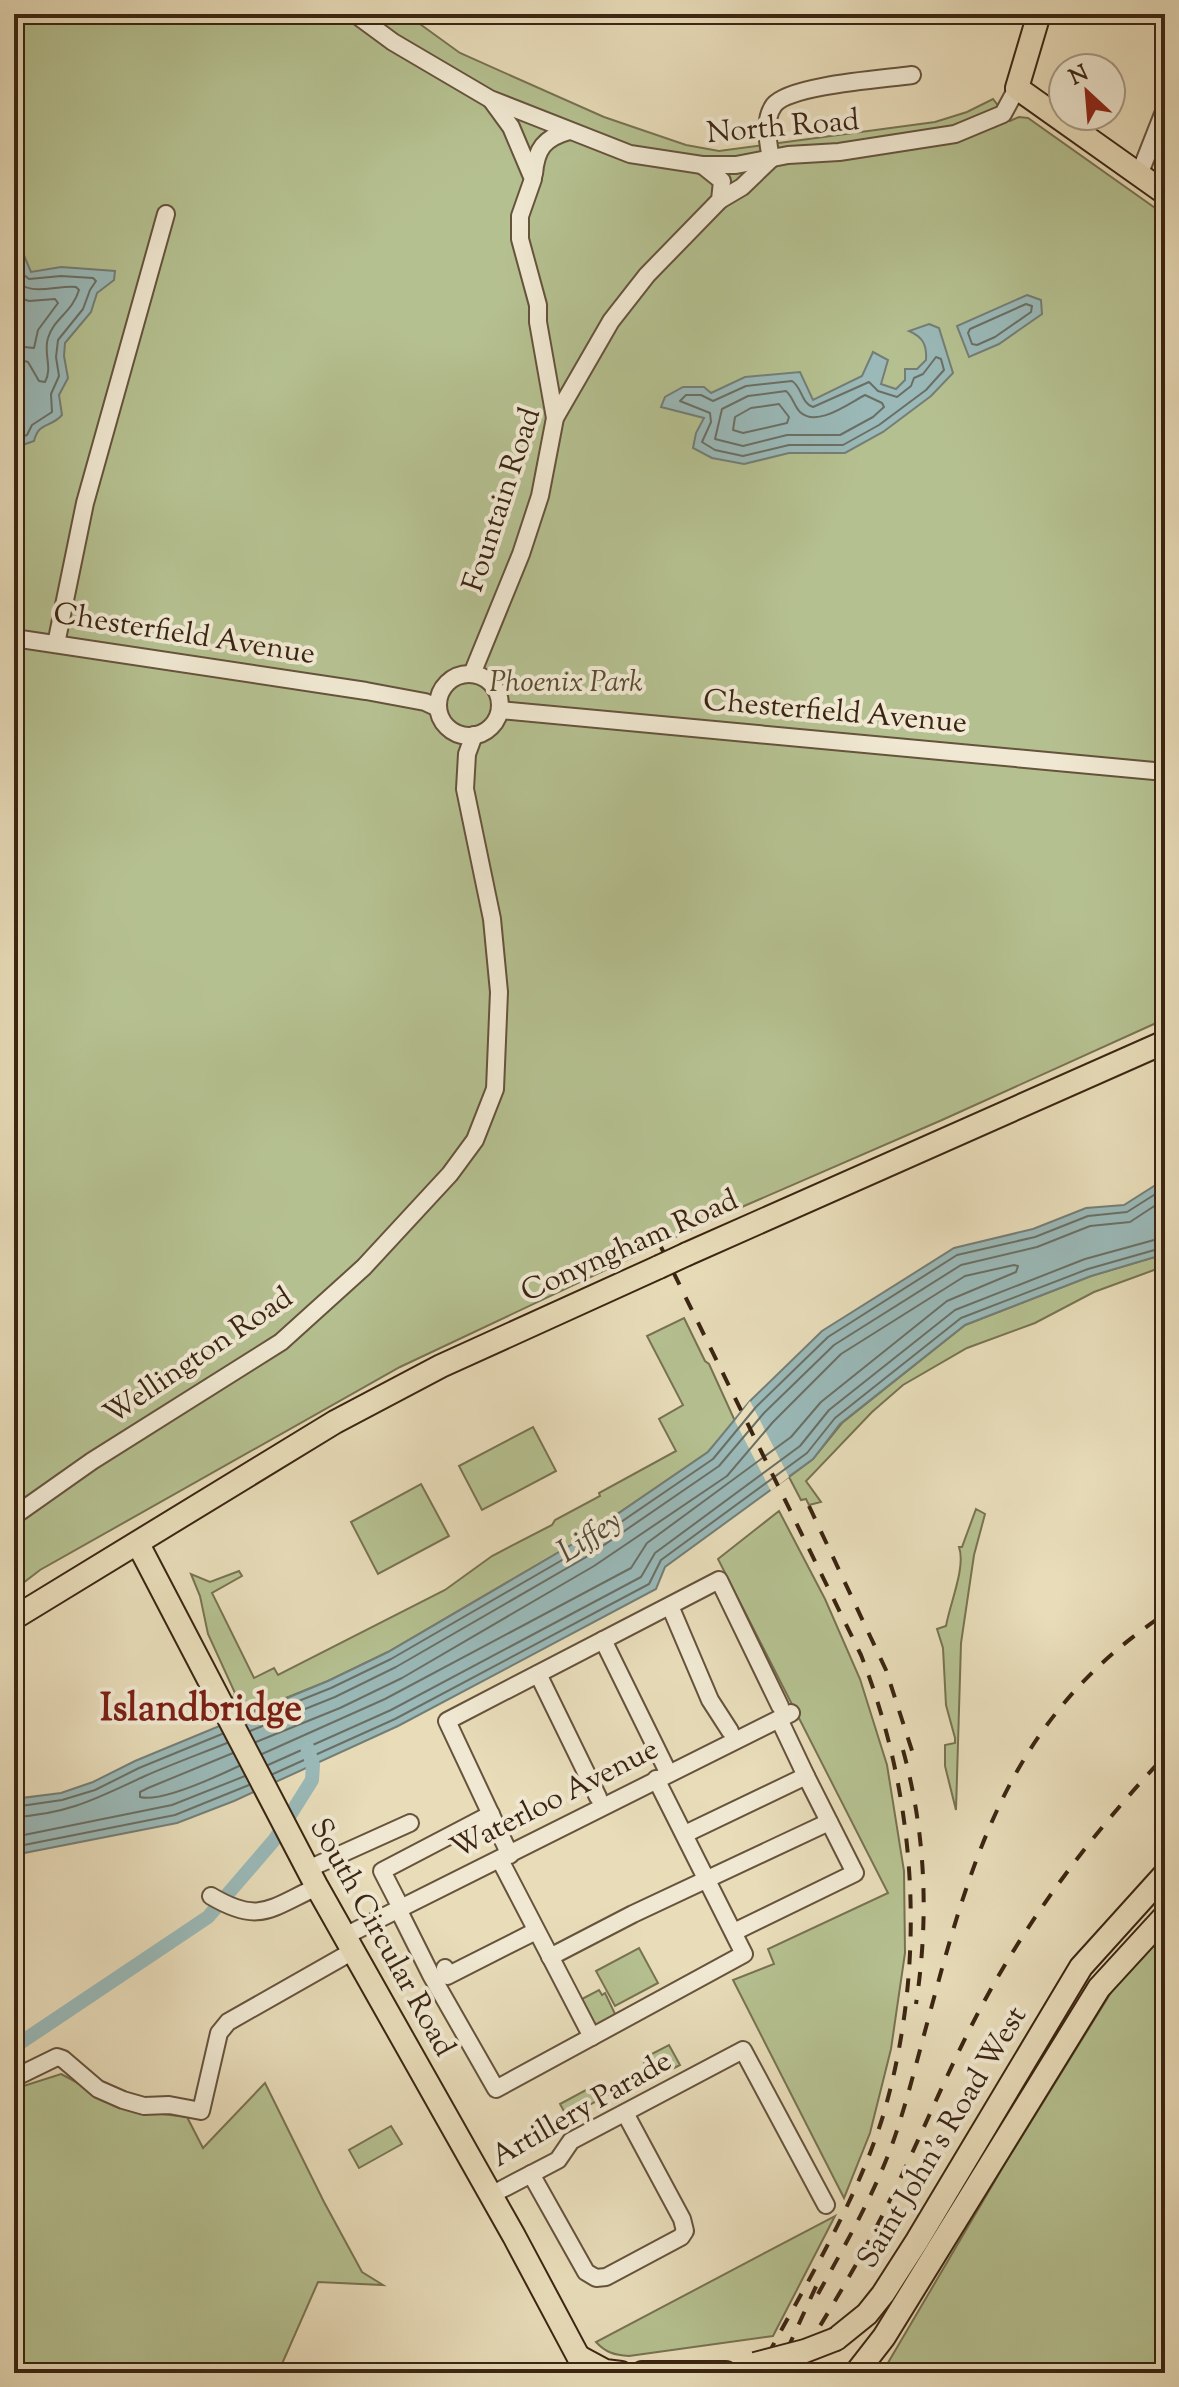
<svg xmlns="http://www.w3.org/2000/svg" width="1179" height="2387" font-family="'Sorts Mill Goudy',serif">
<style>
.green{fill:#b5c090;stroke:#787251;stroke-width:2}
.water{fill:#9ab9b8;stroke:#747e76;stroke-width:2}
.pier{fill:#e8dcb9}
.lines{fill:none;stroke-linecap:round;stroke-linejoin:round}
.shore{stroke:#6a6f65;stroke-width:2}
.canal{stroke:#9ab9b8;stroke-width:14}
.minor-casing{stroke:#66533c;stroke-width:20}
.major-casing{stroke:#3b2512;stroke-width:26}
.minor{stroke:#f0e8d2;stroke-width:16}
.major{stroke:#e8dcb9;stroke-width:22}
.rail{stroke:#3b2512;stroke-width:4;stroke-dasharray:14 14;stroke-linecap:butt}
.major-bridge-casing{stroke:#3b2512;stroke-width:26;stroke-linecap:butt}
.major-bridge{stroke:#e8dcb9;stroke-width:22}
.labels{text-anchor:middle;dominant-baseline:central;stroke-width:8;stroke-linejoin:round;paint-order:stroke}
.street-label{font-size:30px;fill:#3b2512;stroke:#f0e8d2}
.park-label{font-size:30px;font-style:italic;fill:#5a4c32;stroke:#f0e8d2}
.water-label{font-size:32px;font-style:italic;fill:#534a3c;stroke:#f0e8d2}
.district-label{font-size:38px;font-weight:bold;fill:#7a1f14;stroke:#f0e8d2}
</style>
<rect width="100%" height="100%" fill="#e8dcb9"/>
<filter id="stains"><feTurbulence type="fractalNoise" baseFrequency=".0025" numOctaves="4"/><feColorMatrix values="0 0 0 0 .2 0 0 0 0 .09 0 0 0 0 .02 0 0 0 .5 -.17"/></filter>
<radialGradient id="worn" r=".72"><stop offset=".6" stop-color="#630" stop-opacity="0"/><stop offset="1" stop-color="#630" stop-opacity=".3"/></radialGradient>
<g class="green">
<path d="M14,14H406L460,53L604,117L686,145L719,151L935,122L967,112L993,99L1010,121L1019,117L1028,118L1165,215V1019L942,1120L705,1223L400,1367L40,1570L14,1590Z"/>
<path d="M1165,1254V1266L1094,1292L1035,1323L967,1348L903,1385L872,1412L806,1481L821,1502L809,1505L806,1499L801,1500L789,1477L813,1459L842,1423L965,1325L1091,1276Z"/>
<path d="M684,1318L705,1361L709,1364L735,1421L708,1452L578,1541L388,1652L328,1681L241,1716L232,1700L235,1693L208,1634L200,1596L191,1574L210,1582L239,1571L242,1576L212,1593L254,1678L274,1668L278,1675L445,1590L492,1556L552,1525L555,1520L600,1496L599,1493L676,1451L659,1419L683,1405L647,1336Z"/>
<path d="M533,1427L556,1471L482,1510L459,1466Z"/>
<path d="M421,1484L449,1536L378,1574L351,1522Z"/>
<path d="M976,1509L985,1514L974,1555L961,1643L956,1810L945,1766V1745L955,1743V1738L946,1705L943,1648L937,1629L946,1626C950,1603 966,1567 959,1547H962Z"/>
<path d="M779,1511L825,1599L860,1679L887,1765L904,1871L905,1953L891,2049L870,2133L844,2198L733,1980L774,1964L768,1949L888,1893L718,1559Z"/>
<path d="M1165,1933V2373H882L1003,2167L1112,1991Z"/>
<path d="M639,1948L658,1983L615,2006L596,1971Z"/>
<path d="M599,1990L602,1995L605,1993L616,2016L596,2026L582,1999Z"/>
<path d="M669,2045L680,2065L653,2079L642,2059Z"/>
<path d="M61,2074L129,2110L187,2117L203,2148L265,2083L324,2202L362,2272L383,2285L318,2282L278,2373H14V2089Z"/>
<path d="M597,2084L603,2094L608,2091L610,2094L567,2117L560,2104Z"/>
<path d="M391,2126L402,2144L359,2168L349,2150Z"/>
<path d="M835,2216L773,2336L629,2356C615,2355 606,2353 596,2342Z"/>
</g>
<g class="water">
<path d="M14,247L23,253L31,272L61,267L115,271L114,280L97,293L91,312L65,343L64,356L68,378L59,395L62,415C51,428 39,421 34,441L14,448C14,435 12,422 22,412L21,381L14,372Z"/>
<path d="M1027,295L1041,300L1042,314L999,344L969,357L957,326Z"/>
<path d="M929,324L939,328L953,373L931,396L883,432L845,453H789L744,464L712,458L693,448L696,433L704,418L661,407L665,397L683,387H704L711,393L745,377L800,372L813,400L862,376L873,352L888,360L881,384L896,389L905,380V369H917L926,360C927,345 923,337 909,331Z"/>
<path d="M1165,1179V1254L1091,1276L965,1325L840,1424L813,1459L665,1567L656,1589L398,1726L234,1801L177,1823L14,1855V1799L61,1793L93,1782L135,1761L328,1681L388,1652L578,1541L708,1452L750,1401L822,1331L954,1248L1033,1229L1086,1208L1124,1205Z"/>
</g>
<path class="pier" d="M750,1401L789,1477L771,1491L735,1421Z"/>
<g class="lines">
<g class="shore">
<path d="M14,257L24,275L29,279L61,276L93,278L96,281L90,290L83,309L58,340L56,357L59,376L51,394L52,412L32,425L27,435L14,440"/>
<path d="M14,278C28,298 55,285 76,287L79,290C72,313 54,318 48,338C43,353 53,368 45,382L39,381L28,362L14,358"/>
<path d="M14,296L29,301L55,299L58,303L38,330L34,348L14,346"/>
<path d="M1026,304L1032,306L1031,312L995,337L977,345L972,344L968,333L970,329Z"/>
<path d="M936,357L941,359L944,370L926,390L879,425L843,445H789L743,456L715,450L702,442L711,422L710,413L680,401L686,395H701L713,401L746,386L792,381C802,387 801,403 813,407L869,382L878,391L897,397L911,386L914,378L923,374Z"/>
<path d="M786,391C793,397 794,406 800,412C817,428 849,403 865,395L882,403L884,407L873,417L840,435H787L743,446L715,439L722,409L748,396Z"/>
<path d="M779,404L789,417L787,423L743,433L733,430L735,417L751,408Z"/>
<path d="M246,1722L331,1688L391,1659L583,1548L713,1459L756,1407L828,1337L957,1255L1035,1237L1088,1216L1127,1212L1165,1188"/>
<path d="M250,1731L335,1697L396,1667L588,1556L719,1466L764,1413L834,1345L961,1265L1037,1247L1090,1226L1130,1222L1165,1199"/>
<path d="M256,1742L340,1708L402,1678L594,1566L727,1476L773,1422L841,1354L965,1276L1014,1265L1018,1266L1016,1272L947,1301L821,1402L791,1437L647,1543L631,1568L385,1699L262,1754"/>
<path d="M233,1753L148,1788L140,1792V1797C161,1803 218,1776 239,1766"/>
<path d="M268,1765L391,1710L641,1577L655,1553L800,1446L829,1410L955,1310L1085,1259L1165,1237"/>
<path d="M273,1774L395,1719L649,1584L661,1560L807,1453L835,1418L961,1318L1088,1269L1165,1247"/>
<path d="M14,1807L62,1800L95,1790L139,1768L222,1734"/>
<path d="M14,1817C69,1814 97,1798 145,1776C172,1764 200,1754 227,1743"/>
<path d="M14,1837L172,1805L245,1776"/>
<path d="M14,1847L175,1815L249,1785"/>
</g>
<path class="canal" d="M14,2047L208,1917L275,1839L312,1780L313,1765L307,1747"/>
<defs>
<g id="minor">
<path d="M355,14L393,42L490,99L630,154L702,165H736L788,155L839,152L955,134L1003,114L1017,88"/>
<path d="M492,101L511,127L533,179L520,216V239L538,305V322L555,418"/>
<path d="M771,159C768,142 763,120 774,105C790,85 884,79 912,75"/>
<path d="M534,174C536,149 544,138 569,131"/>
<path d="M1139,175L1165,109"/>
<path d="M720,200L742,187L770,160"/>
<path d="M14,638L366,691L425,702L438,708"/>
<path d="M56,644L85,503L166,214"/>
<path d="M472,674L521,554L540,496L555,418L611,321L647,275L720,200L722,181L702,165"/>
<circle cx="469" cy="705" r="31"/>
<path d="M500,710L1165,772"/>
<path d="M14,1516L92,1461L281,1342L364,1267L450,1174L475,1140L495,1089L499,992L492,919L465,789L467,754L474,735"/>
<path d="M670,1606L710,1700L730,1731"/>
<path d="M603,1640L665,1766"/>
<path d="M538,1674L598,1797"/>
<path d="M685,1834L806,1776L779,1719"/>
<path d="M510,1855L447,1721L719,1580L780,1706"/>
<path d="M500,1860L592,2037"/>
<path d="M308,1869L410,1823"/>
<path d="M211,1896C260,1925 270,1908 317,1887"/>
<path d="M401,1908L382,1871L491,1814"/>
<path d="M398,1909L431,1975L496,2089L744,1954L656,1779"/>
<path d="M734,1932L855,1873L806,1776"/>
<path d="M345,1936L791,1713"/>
<path d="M550,1957L633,1914L829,1822"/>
<path d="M445,1968L447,1976L536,1931"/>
<path d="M14,2078L57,2057L63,2059L98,2089L123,2100L144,2106L169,2105L201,2111L219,2033L228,2022L353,1951"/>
<path d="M531,2174L586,2272L596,2278L606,2277L681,2237L685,2231L682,2219L625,2113"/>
<path d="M491,2195L558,2160L571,2141L743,2050L826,2205"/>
</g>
<g id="major">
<path d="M1039,14L1017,88L1165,193"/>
<path d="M687,1254L1165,1042"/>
<path d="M138,1544L317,1887L514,2236L587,2373"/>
<path d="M14,1618L335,1422L441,1366L659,1267"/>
<path d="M836,2339L867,2314L883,2294L917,2241L1081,1967L1165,1874"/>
<path d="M579,2357L605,2371L621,2373"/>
<path d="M642,2373H726"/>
<path d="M856,2373L884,2337L1099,1988L1165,1916"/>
</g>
</defs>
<use href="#minor" class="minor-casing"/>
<use href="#major" class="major-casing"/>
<use href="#minor" class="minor"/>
<use href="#major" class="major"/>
<g class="rail">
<path d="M661,1247L861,1655C918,1800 927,1966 883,2116C855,2206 802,2290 758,2373"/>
<path d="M809,1506L886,1670L915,1760"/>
<path d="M903,1750C926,1834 929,1919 916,2004"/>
<path d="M818,2294C845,2245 874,2195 893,2142C907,2102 917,2060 928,2020C973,1852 1012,1715 1165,1614"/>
<path d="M787,2350L818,2282"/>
<path d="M774,2373L792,2343"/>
<path d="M791,2373C824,2320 857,2266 885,2210C918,2144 945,2076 979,2011C1028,1918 1093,1832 1165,1756"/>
</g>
<defs>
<g id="major-bridge">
<path d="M659,1267L687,1254"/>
<path d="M755,2364L805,2351L836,2339"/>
</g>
</defs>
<use href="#major-bridge" class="major-bridge-casing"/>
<use href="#major-bridge" class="major-bridge"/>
</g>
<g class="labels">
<g class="street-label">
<text transform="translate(783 128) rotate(-5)">North Road</text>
<text transform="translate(503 500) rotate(-72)">Fountain Road</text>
<text transform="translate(184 635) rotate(9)">Chesterfield Avenue</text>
<text transform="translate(835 713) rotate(5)">Chesterfield Avenue</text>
<text transform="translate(630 1247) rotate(-24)">Conyngham Road</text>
<text transform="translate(199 1357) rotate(-34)">Wellington Road</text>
<text transform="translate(555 1800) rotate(-27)">Waterloo Avenue</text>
<text transform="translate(381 1938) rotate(61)">South Circular Road</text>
<text transform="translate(582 2110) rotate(-30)">Artillery Parade</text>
<text transform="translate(943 2138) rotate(-59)">Saint John's Road West</text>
</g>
<g class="park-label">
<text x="566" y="683">Phoenix Park</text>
</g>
<g class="water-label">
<text transform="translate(590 1538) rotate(-33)">Liffey</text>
</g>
<g class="district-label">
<text x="201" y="1711">Islandbridge</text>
</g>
</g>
<rect width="1179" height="2387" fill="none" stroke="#e8dcb9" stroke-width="48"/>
<rect x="16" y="16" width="1147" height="2355" fill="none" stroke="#3b2512" stroke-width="4"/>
<rect x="24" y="24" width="1131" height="2339" fill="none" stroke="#3b2512" stroke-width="2"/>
<g transform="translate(1087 92) rotate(334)"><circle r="38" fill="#f0e8d2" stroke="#a89a85" stroke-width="2"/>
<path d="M0-6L14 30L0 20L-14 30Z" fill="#8f2418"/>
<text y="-12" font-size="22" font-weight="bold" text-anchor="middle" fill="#3b2512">N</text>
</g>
<rect width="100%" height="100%" filter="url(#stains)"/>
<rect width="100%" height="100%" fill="url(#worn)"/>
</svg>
